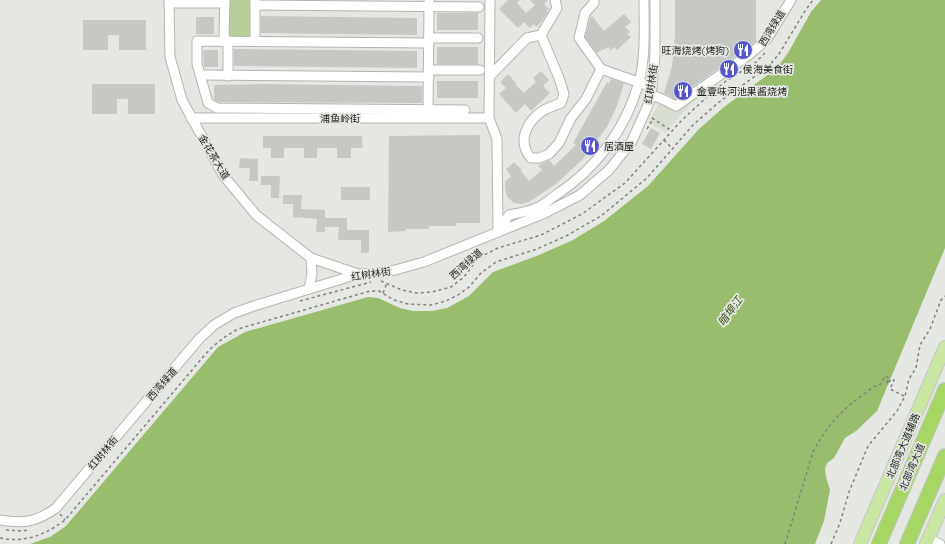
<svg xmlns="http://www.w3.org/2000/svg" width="945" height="544" font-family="Quicksand,'Noto Sans SC',sans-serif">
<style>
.built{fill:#d7ddd1}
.green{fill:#b7d09a}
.water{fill:#99bc6d}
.building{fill:#c6c9c3}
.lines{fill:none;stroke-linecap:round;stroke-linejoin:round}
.minor-casing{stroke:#b3b6b0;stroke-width:11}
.major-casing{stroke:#c4c5c4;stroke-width:14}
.highway-casing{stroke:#c4c5c4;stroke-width:16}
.path{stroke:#7f817c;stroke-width:1.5;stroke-dasharray:3 3;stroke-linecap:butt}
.minor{stroke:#fff;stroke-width:9}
.major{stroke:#cae6a3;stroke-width:12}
.highway{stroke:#a7d665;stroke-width:14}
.labels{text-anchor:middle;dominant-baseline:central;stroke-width:3.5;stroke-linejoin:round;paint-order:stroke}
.street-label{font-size:10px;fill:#1e1f1c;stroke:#e5e8e2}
.poi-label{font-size:10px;fill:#1e1f1c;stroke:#e5e8e2;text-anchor:start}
.water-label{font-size:11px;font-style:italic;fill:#374d15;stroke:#e5e8e2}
</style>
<rect width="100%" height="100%" fill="#e5e8e2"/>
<path class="built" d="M765,37L769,41L760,53L753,59L725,78L704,93L683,112L666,133L648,122L664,95L675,99Z"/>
<path class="green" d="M228,0H252V37L228,36Z"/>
<path class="water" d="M821,0H945V248L877,411L856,431L845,438L834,458L827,463L825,469L826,477L830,490L824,521L815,544H30L50,537L66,526L218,347L245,332L368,297L378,298L400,308L413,311H432L447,308L469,296L493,272L539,255L573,240L604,221L648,186L699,129L724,107L777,68L788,53L811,12Z"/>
<g class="building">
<path d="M508,0H520L517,3L526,13L535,5L530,0H548L544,4L549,9L546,11L548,12L542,21L536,27L534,24L530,28L524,22L518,28L499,9Z"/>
<path d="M675,0H756V41L746,49L675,99L664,93L672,66L675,36Z"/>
<rect x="437" y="13" width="41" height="17"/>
<path d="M624,14L631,22L625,27L630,32L627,34L631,37L617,50L615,47L611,50L608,47L604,50L603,49L597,53L585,37L590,18L592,16L604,31Z"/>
<path d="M261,16L417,18V35L261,33Z"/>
<rect x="196" y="17" width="18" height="17"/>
<path d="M83,20H146V50H119V35H108V50H83Z"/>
<rect x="437" y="47" width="41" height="17"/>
<path d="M234,49L417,51V68L234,66Z"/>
<path d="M203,50H218V67H204Z"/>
<path d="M541,71L549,80L543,86L550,93L531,111L525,104L516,113L499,94L506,88L500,82L508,74L516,83L515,84L524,93L536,82L533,78Z"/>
<path d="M611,79L624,83L617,106L607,127L582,160L556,184L529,202L522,204L514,203L508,198L506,193L505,182L511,176L506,169L514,162L522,170L521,171L529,181L542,170L538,166L541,164L549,160L554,166L576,145L573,143L607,82L609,84Z"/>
<rect x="437" y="81" width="41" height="17"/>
<path d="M92,84H155V114H128V99H117V114H92Z"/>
<path d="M264,84L422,86V103L219,102L214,100V85Z"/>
<path d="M651,128L660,133L651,149L642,144Z"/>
<path d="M480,135V223H456V226H429V229H406V231L388,232L389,136Z"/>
<path d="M263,136H362L363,148H351V158H337V148H317V158H304V148H284V158H271V148H263Z"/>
<path d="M240,158L258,159V181H249L250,168H239Z"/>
<path d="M261,176H280L279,198H271V185H261Z"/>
<rect x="341" y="187" width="29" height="13"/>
<path d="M283,195H302L301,209L325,210V218H347V230H369V253H361V240H338L339,227H325V232H316L317,219L293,217V204H283Z"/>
</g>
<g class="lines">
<defs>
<g id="minor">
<path d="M169,0L170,57L182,100L223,175L256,215L311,258L358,274"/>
<path d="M225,0L224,35L228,46V76"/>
<path d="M490,0L489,118L497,139L498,232"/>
<path d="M555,0L557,8L541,35L559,78L564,94L561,103C554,106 546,108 541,112C526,123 517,142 531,158H539L549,154L559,143L571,118L586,99L601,69"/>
<path d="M594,0V3L585,13L579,38L601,69L652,87"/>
<path d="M169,3H225"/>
<path d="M255,5L479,7"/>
<path d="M429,38H478"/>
<path d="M255,41V0"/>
<path d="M429,43L197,41V64L208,103L217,108L465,110"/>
<path d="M429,70H480"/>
<path d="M200,75L429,77"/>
<path d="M490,76L527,38L541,35"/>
<path d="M651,95L660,98L676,106L750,54L767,39L791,0"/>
<path d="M428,110L429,1"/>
<path d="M191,118H489"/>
<path d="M498,232L509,215C518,213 527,212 536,208C543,206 550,199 556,195C596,169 626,129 639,82C646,56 644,27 644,0"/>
<path d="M309,289L312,274L311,258"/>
<path d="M0,520C23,524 37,522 56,508L199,339L214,325L234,313L254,306L358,274L377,273L395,270L424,262L545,213L580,195L609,170L632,141L649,103L652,87L655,55V0"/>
<path d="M928,539L940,544"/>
</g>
<g id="major">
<path d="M860,544L945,347"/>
<path d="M926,544L945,500"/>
</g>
<g id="highway">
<path d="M879,544L945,390"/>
<path d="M907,544L945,456"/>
</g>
</defs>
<use href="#minor" class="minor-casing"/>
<use href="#major" class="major-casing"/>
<use href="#highway" class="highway-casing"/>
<g class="path">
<path d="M652,118L672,131"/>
<path d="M647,129L653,119"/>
<path d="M664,140L672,148"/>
<path d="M381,281L402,290L416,293L432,292L451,287L464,277L476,261L484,255L498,248L541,235L582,214L625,183L682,120L707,97L726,81L755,63L766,52"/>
<path d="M383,293L387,283"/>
<path d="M300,301L371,282"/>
<path d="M60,514L65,520"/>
<path d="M6,530L22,531L28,530"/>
<path d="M0,538C25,543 45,535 65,520L203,357C213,345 224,337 238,329L370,291H379L394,300L408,304L431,305L446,301L458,295L469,287L481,273L496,262L537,249L566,236L601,216L647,178L693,125L719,102L769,66L779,54L805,11L813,0"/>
<path d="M785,544L813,452C825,429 839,412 860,397C867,392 873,386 881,384L885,376L889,378L887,383L888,384L891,379L894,380L890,389L904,396"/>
<path d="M831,544L840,523L849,492L868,446L897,411L905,396L909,379L916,368L920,345L930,329L941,300L945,296"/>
</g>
<use href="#minor" class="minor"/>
<use href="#major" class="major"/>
<use href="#highway" class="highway"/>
</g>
<defs>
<symbol id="restaurant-disc" viewBox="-11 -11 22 22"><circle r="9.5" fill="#55c" stroke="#e5e8e2"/><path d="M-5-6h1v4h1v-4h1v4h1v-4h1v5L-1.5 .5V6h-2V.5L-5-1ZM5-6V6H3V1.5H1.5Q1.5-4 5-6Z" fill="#fff"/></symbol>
</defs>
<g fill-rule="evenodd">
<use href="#restaurant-disc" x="732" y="39" width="22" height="22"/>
<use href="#restaurant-disc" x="718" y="58" width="22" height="22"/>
<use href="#restaurant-disc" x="672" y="80" width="22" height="22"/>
<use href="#restaurant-disc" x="579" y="135" width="22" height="22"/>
</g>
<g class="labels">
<g class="street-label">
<text transform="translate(772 28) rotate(-59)">西湾绿道</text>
<text transform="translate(651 84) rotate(-81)">红树林街</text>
<text x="340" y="118">浦鱼岭街</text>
<text transform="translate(214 157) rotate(59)">金花茶大道</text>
<text transform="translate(466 264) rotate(-42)">西湾绿道</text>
<text transform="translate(371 274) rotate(-9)">红树林街</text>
<text transform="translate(162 384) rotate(-49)">西湾绿道</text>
<text transform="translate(903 446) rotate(-67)">北部湾大道辅路</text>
<text transform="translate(103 453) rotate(-50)">红树林街</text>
<text transform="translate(912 467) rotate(-67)">北部湾大道</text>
</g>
<g class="poi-label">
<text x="729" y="50" text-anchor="end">旺海烧烤(烤狗)</text>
<text x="743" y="69">侯海美食街</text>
<text x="697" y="91">金壹味河池果酱烧烤</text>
<text x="604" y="146">居酒屋</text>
</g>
<g class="water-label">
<text transform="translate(730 311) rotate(-54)">暗埠江</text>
</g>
</g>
</svg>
